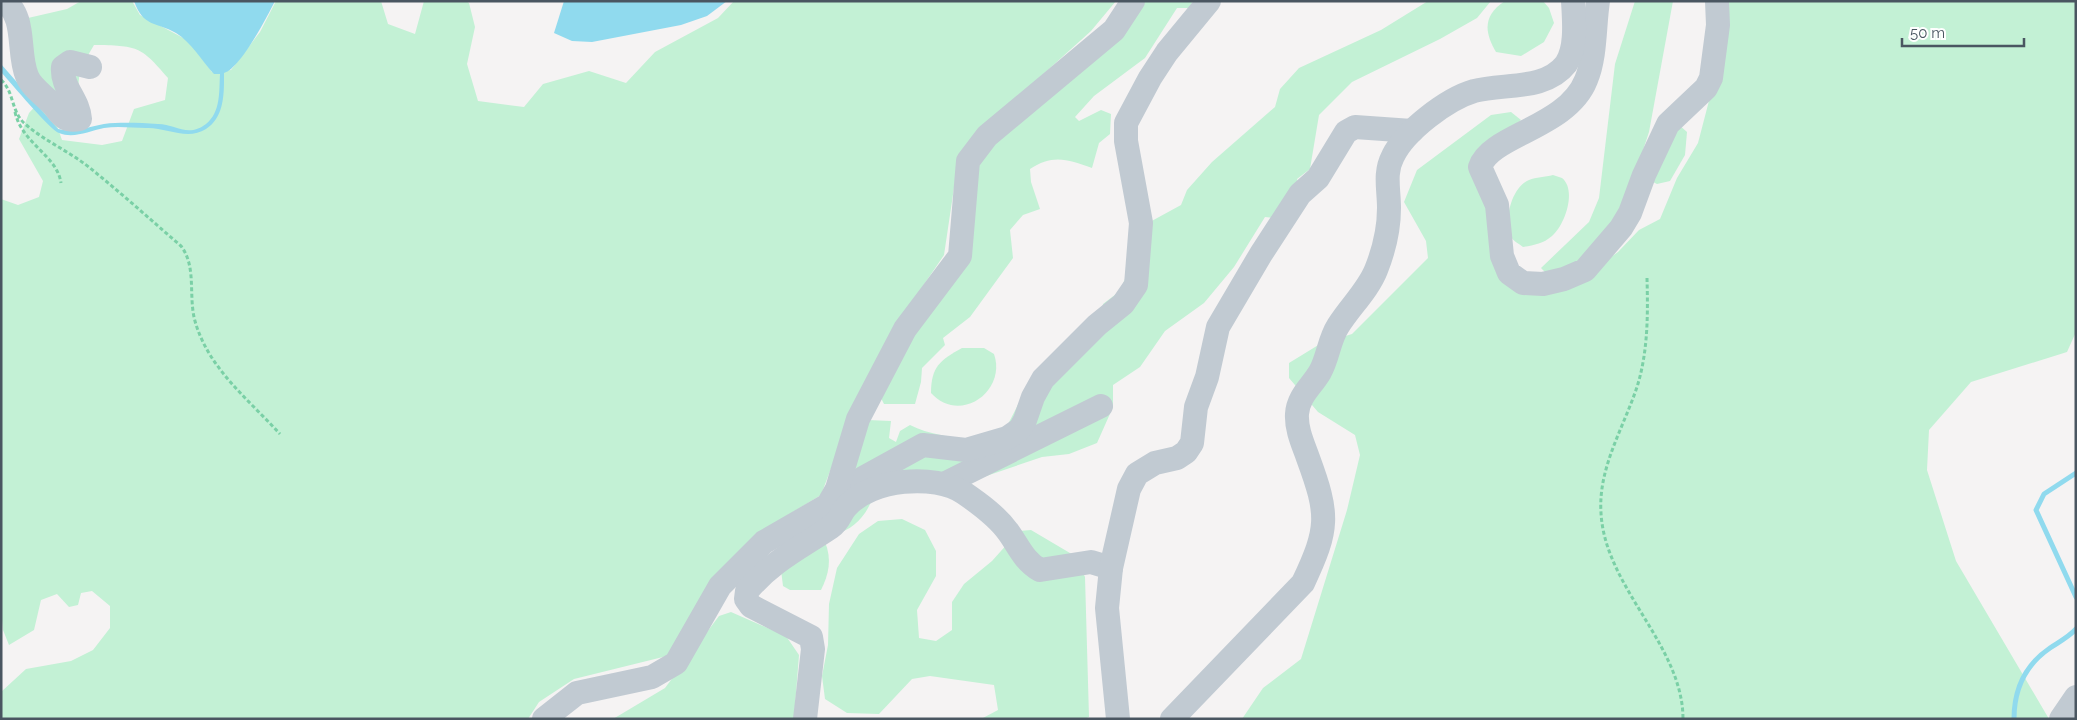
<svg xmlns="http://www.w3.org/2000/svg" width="2077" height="720" font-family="Raleway,sans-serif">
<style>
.green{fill:#c3f1d5}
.water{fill:#90daee}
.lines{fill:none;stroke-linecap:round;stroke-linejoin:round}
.stream{stroke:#90daee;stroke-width:5}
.path{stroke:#7ad0a6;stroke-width:3;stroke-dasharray:4 2.5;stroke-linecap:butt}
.minor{stroke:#c1cad2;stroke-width:24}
</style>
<rect width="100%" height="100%" fill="#f5f3f3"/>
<g class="green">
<path d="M81,1H132L140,15L189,41L212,72L231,70L260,32L276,1H381L388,24L415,34L424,1H466L469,3L475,27L467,64L478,101L524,107L543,84L589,71L626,83L655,52L718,18L734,1H1116L1091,31L998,115L958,161L944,255L906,311L850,418L821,495L765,529L667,656L574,679L539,702L528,719H1V692L26,669L71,661L93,650L110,628V606L92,591L81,593L78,605L69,607L57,594L41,600L34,630L9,645L3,630L1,611V199L18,205L39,197L43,181L19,139L29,113L40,101L55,120L62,140L102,145L122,141L134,109L165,100L168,78C140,45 137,46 94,45L80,69L78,88L61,98L31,68L28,18L67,9Z"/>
<path d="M1139,1H1193L1189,8H1177L1145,58L1094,96L1075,117L1079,121L1101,110L1111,114L1110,134L1099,143L1092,168C1068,159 1052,154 1030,169L1031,182L1040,209L1023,215L1010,230L1013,258L970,317L943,338L945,345L922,368L921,382L915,404H884L879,394L926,309L972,199L982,150Z"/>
<path d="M1428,1H1491L1477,18L1440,39L1352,82L1319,115L1310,169L1297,179L1300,188L1274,218L1265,217L1234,267L1204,303L1165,331L1140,367L1113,385V407L1097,443L1069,454L1042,457L945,490L917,471L871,502C864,518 852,530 835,534L868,420L891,421L889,438L896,442L900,431L910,425C929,435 950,435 970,443L1005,430L1023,395L1101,317L1103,304L1120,291L1148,223L1181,205L1187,190L1212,162L1275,107L1280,89L1299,68L1381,30Z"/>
<path d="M1505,1H1543L1549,8L1554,23L1544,42L1521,56L1496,52C1484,32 1483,15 1505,1Z"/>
<path d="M1635,1H1673L1649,132L1619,223L1588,260L1547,274L1541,268L1589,222L1599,198L1615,64Z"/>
<path d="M1726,1H2076V332L2067,352L1971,382L1929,430L1927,470L1956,561L2049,719H1242L1263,688L1301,659L1347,510L1360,455L1355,435L1318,412L1289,378V363L1320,344L1352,334L1428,258L1426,241L1404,202L1417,170L1491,115L1511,112L1521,120L1476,155L1506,277L1590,272L1618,252L1639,230L1660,219L1677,178L1698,143L1723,47Z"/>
<path d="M1679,125L1687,132L1685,155L1670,181L1657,184L1649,180Z"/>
<path d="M1553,175L1562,178C1577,190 1565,225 1552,236C1543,244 1534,245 1523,247C1518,243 1511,240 1509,233C1505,217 1512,187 1529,180C1536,177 1545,177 1553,175Z"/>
<path d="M962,348H984L994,354C1007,391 960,425 931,393C931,367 940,360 962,348Z"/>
<path d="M902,519L925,530L936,551V576L917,610L919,638L936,641L952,630V602L964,584L992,561L1019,531L1031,530L1075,556L1085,577L1089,717L1084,719H981L998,710L994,685L930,676L912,679L879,714L847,713L825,699L822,676L828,645L829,604L837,568L859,534L878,521Z"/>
<path d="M825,542C832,559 829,574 821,590H790L783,586L781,570Z"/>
<path d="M731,612L786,636L799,655L794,719H613L665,688L719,616Z"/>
</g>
<g class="water">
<path d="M134,1H275C267,17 240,69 224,73C224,92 225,117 206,129C187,141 166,127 146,128C133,128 118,126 104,128C89,131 74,139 59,133C50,130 11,83 1,72V64L58,129C75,133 87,127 104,124C121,122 140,123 158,124C175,124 188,138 206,124C221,112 219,91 220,74H214C202,61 191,42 176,33C155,21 144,28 134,1Z"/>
<path d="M564,1H727L707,16L681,25L592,42L572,41L554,33Z"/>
</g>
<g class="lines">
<g class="stream">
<path d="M2076,473L2044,494L2036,510L2076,597"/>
<path d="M2014,719C2014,688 2025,665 2050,648C2059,642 2069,637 2076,629"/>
</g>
<g class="path">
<path d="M1,80C14,91 11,111 24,123C44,141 69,151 90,168C121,193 151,220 181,246C197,267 188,296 195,321C208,368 248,399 280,434"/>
<path d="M15,112C22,144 57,155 61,183"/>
<path d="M1647,278C1648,315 1648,352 1637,387C1623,429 1598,468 1601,513C1605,588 1683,645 1683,719"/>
</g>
<g class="minor">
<path d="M4,1C27,17 17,53 27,76C31,87 45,96 53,105C62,116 64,122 80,119C79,100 61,87 63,67L70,62L90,67"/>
<path d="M1598,1C1594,27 1596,56 1586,80C1567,128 1490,135 1480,167L1497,205L1502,256L1509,273L1523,283L1543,284L1564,279L1585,270L1621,228L1630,213L1644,175L1668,124L1706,88L1711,78L1718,25L1717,1"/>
<path d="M946,483L1101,406"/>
<path d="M846,506L852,489L863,478L923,445L966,450L1007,438L1020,429L1025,420L1033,397L1043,379L1097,325L1123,304L1136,285L1141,223L1126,141V123L1150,78L1167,52L1209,1"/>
<path d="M544,719L577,693L652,677L676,663L720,586L764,542L828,505L837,489L858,419L905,329L960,256L968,161L987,136L1114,30L1133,1"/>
<path d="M805,719L813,649L811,637L751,606L746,599L747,591C772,561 800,548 831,527C840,521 840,513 847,506C872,479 934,473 964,493C980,504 998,517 1009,533C1019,547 1024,561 1040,570L1091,562L1111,568"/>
<path d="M1118,719L1107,608L1111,568L1129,489L1137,474L1155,463L1177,458L1186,452L1192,443L1196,407L1207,377L1218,327L1261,254L1300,194L1318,178L1346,132L1355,127L1412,131"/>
<path d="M1172,719L1303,583C1329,528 1329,515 1308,458C1303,444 1296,429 1297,414C1298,396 1312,386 1320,372C1328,358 1329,340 1338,326C1350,307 1368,290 1376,270C1384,250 1389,229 1389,208C1389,189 1384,173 1393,156C1405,131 1447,99 1474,91C1504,83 1545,91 1566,64C1577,48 1574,20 1573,1"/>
<path d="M2061,719L2076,697"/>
</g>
</g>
<rect width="2077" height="720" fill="none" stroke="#4a5661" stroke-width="5"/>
<path d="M1902 38v8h122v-8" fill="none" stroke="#4a5661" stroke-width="2.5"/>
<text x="1910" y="38" font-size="15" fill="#4a5661" stroke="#ffffff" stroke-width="4" paint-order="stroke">50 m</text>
</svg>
